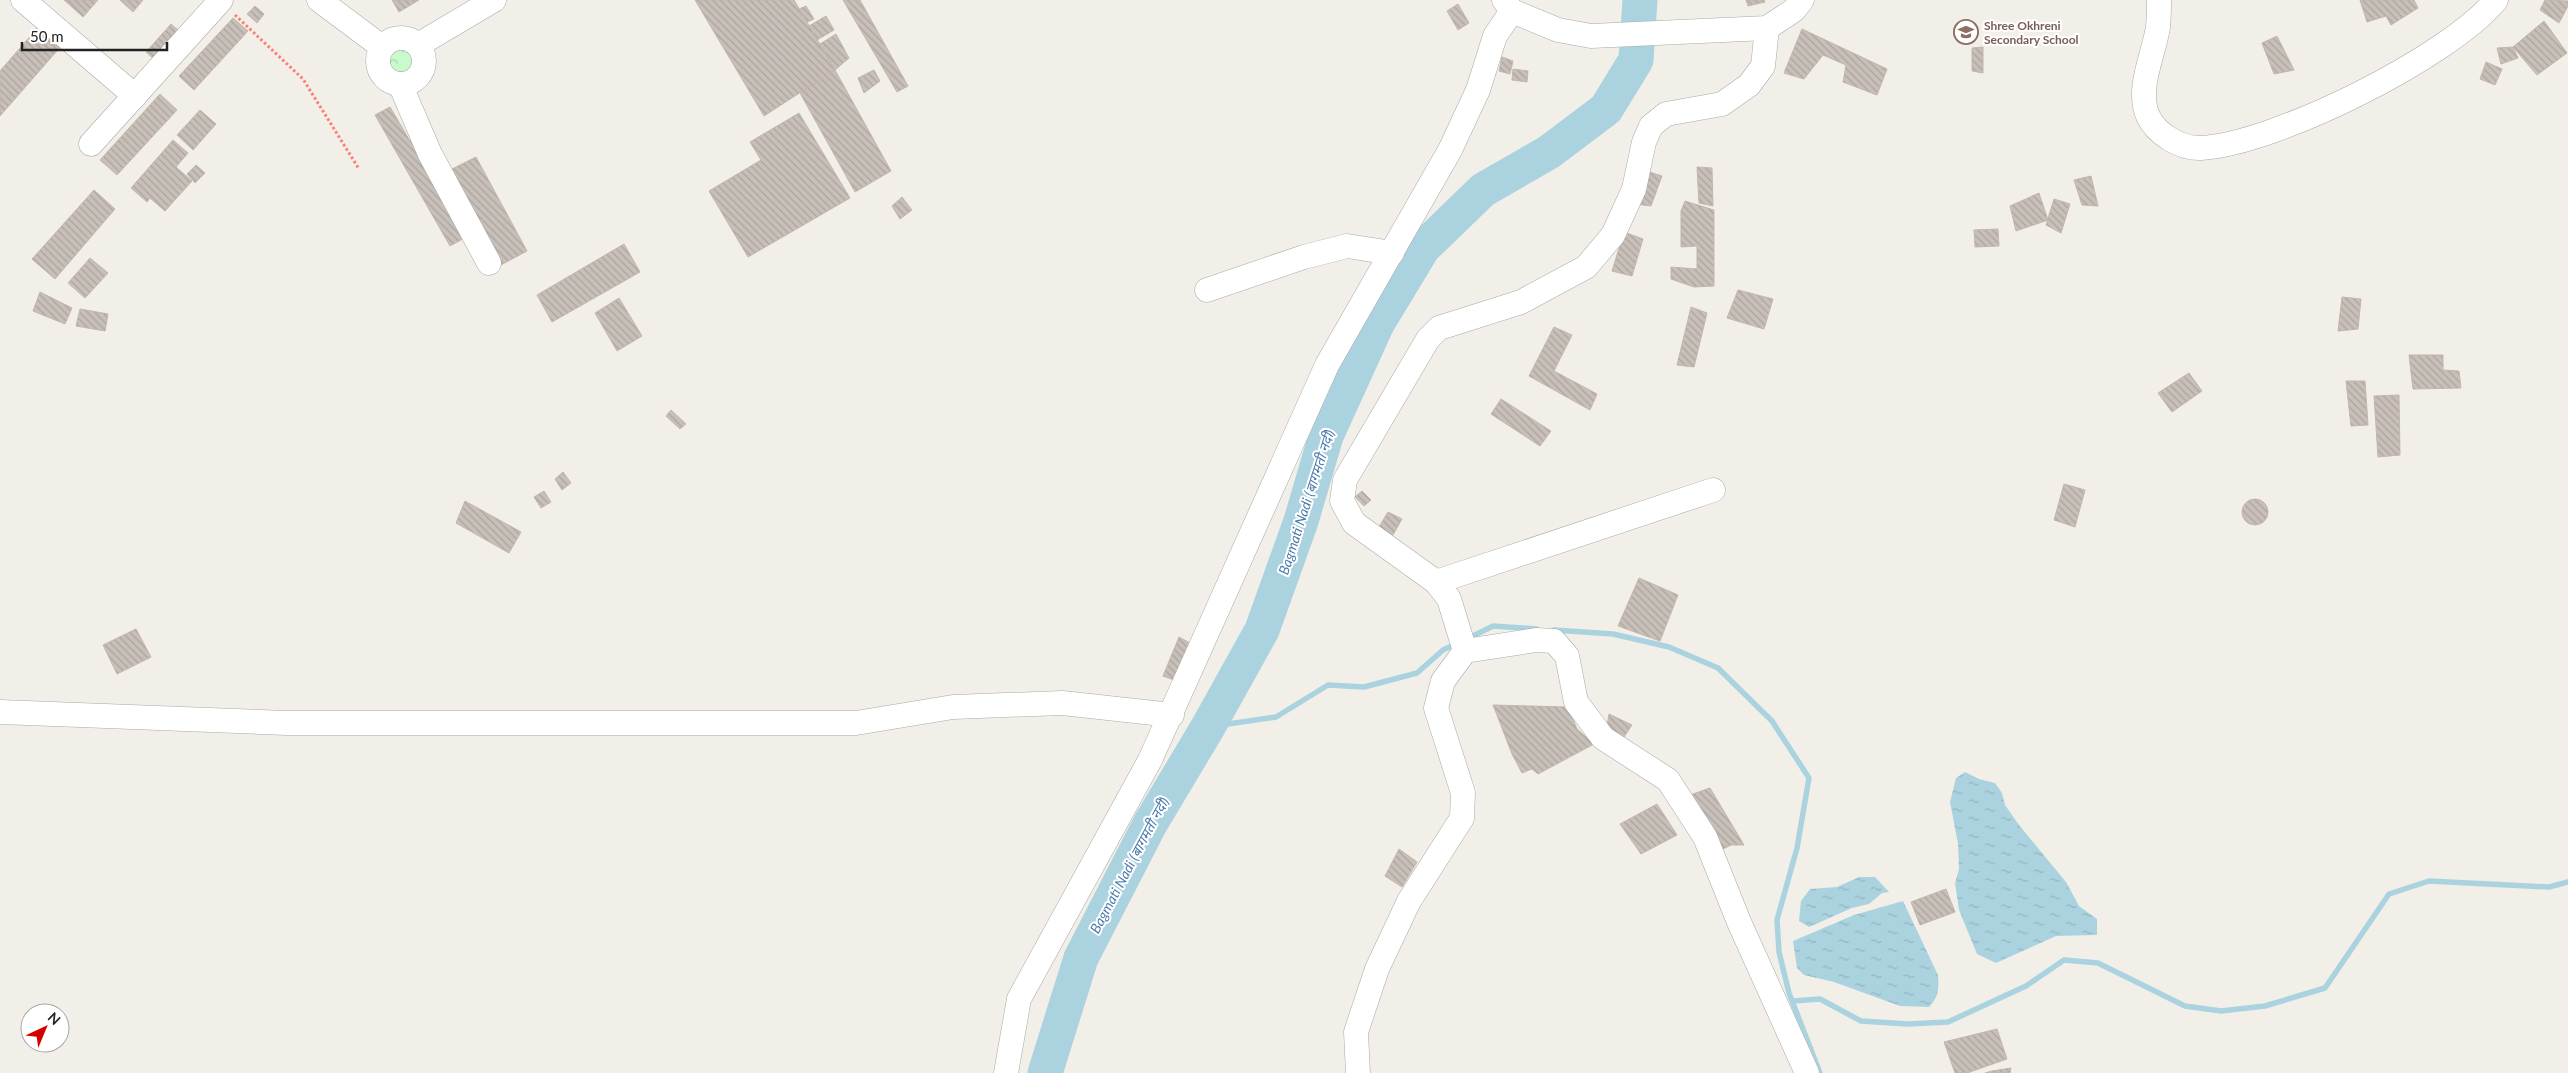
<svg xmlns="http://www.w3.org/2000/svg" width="2568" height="1073" font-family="Lato,'Noto Sans Devanagari',sans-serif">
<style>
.park{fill:url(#park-crowns)}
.water{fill:url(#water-ripples)}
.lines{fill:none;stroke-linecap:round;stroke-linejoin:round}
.stream{stroke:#aad3df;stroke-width:5.5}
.river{stroke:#aad3df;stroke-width:35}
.building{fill:url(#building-back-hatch);stroke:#c4b6ab}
.minor-casing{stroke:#a9a9a9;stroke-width:25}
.path{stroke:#fa8072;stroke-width:3;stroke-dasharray:2.5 2.5;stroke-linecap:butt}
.minor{stroke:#fff;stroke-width:24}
.labels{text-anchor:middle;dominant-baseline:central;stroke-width:4;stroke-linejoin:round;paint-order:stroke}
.education-label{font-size:12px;font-weight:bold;fill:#785e54;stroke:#fff;text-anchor:start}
.water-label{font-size:14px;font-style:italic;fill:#4a7aab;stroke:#fff}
</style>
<defs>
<pattern id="park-crowns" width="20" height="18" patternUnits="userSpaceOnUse" patternTransform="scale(1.25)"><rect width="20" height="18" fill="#c8facc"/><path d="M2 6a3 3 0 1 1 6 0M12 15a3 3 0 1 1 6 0" fill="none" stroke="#acd6af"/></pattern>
<pattern id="water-ripples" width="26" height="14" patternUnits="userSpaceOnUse" patternTransform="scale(1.25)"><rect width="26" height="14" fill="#aad3df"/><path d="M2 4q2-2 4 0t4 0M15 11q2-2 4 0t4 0" fill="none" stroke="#92b5bf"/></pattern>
<pattern id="building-back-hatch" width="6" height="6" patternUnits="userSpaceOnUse" patternTransform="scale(1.25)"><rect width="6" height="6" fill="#c7bfb8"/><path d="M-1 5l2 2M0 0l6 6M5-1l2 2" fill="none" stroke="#aba49e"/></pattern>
</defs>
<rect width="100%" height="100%" fill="#f2efe9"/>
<circle class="park" cx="401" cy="61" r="17"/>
<g class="water">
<path d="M1965,772L1979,779L1995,783L2002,793L2005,805L2019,825L2066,882L2079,906L2097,919V935L2056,936L1996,963L1977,954L1959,910L1955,883L1959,869L1958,844L1950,802L1956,778Z"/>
<path d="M1859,877H1875L1889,892L1882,893L1869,904L1852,908L1809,927L1799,921L1801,901L1810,889L1837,887Z"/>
<path d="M1903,901L1938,975C1939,988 1939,997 1929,1007L1900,1006L1834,982L1804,975L1797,968L1793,941L1854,915Z"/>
</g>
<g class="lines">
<g class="stream">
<path d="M1554,630L1613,634L1669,647L1718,668L1772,721L1809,778L1797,848L1777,920L1779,952L1789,993L1820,1073"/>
<path d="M1467,639L1493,626L1537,629"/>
<path d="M1208,727L1276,717L1328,685L1364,687L1417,673L1443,650L1456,644"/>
<path d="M1793,1001L1820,999L1861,1021L1908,1024L1948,1022L2026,986L2064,960L2098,963L2185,1006L2221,1011L2265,1006L2325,988L2389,894L2429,881L2549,887L2568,882"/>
</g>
<path class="river" d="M1045,1073L1081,958L1150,824L1208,727L1262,630L1301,521L1326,436L1377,324L1423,248L1483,190L1549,152L1606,109L1636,60L1640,0"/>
</g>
<g class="building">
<path d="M64,0H98L83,17Z"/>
<path d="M120,0H143L133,12Z"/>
<path d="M392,0H419L399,12Z"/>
<path d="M695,0H794L835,70L764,116Z"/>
<path d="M843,0H860L908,86L897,92Z"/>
<path d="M1746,0H1764L1765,2L1748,6Z"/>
<path d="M2360,0H2414L2418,8L2391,25L2386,16L2367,22Z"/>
<path d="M2545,0L2568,1V6L2559,23L2540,10Z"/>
<path d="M1458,4L1469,23L1458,30L1447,11Z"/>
<path d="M255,6L264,14L257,23L247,14Z"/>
<path d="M806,6L814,19L807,22L799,9Z"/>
<path d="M826,16L834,30L817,40L809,26Z"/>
<path d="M233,18L248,31L194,90L179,76Z"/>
<path d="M2544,21L2567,53L2537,75L2513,47Z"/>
<path d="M171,24L179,31L154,59L146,52Z"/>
<path d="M40,25L63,44L0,116V71Z"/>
<path d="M1802,29L1887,69L1877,95L1843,82L1846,65L1823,55L1804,79L1784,73Z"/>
<path d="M836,34L849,58L835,70L820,44Z"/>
<path d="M2277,36L2294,70L2274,74L2262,43Z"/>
<path d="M1983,47V73L1972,71V48Z"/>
<path d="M2513,47L2518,58L2501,64L2497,48Z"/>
<path d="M1502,57L1513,61L1510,74L1499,71Z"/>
<path d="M2486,62L2502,69L2495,85L2480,79Z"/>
<path d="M1513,69L1528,71L1527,82L1512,80Z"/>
<path d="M835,70L891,171L855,192L800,93Z"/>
<path d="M874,70L880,81L864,93L858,78Z"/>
<path d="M160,94L177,110L117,175L100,160Z"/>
<path d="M390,107L410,141L414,138L470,235L450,246L375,115Z"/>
<path d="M200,110L216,124L193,150L177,135Z"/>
<path d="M799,113L850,198L748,257L709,191L761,160L750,142Z"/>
<path d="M173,140L188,153L176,167L192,181L165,211L150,198L147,202L131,188Z"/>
<path d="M476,157L527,251L499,266L446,172Z"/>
<path d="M196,165L205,173L195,183L187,174Z"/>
<path d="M1697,167L1712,168L1713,206L1699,203Z"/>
<path d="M1646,171L1662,176L1651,206L1635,204Z"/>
<path d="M2091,176L2098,206L2082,205L2074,180Z"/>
<path d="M94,190L115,209L55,279L32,259Z"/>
<path d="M2039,193L2048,220L2016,231L2010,206Z"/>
<path d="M902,197L912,210L900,219L892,206Z"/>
<path d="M2054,199L2070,204L2061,233L2046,225Z"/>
<path d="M1685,201L1714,210V286L1694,287L1671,279V267L1697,269V246L1681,247V211Z"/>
<path d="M1998,229L1999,246L1975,247L1974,230Z"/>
<path d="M1624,232L1643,239L1632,276L1612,271Z"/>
<path d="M624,244L640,272L552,322L537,295Z"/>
<path d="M90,258L108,273L85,298L68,283Z"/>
<path d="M1738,290L1773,299L1764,329L1727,318Z"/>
<path d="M40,292L72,308L65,324L33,311Z"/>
<path d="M2342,297L2361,299L2358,329L2338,331Z"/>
<path d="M619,298L642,336L617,351L595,313Z"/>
<path d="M1691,307L1707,313L1694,367L1677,365Z"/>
<path d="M80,309L108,314L105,331L76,326Z"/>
<path d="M1554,327L1572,335L1554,371L1597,394L1590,410L1529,376Z"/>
<path d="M2409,355H2443V370L2459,371L2461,388L2413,389Z"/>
<path d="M2189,373L2202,391L2172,412L2158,393Z"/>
<path d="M2346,381H2365L2368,425L2351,426Z"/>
<path d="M2399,395L2400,455L2378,457L2374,396Z"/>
<path d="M1501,399L1551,431L1540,446L1491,414Z"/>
<path d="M671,410L686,424L680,429L666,416Z"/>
<path d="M563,472L571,483L562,490L555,479Z"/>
<path d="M2064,484L2085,490L2075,527L2054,520Z"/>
<path d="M544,491L551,502L541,508L534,497Z"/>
<path d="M1362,491L1371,500L1364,506L1355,497Z"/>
<circle cx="2255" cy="512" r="13"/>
<path d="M465,501L521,532L509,553L456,523Z"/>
<path d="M1388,512L1402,519L1390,540L1376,532Z"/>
<path d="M1639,578L1678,595L1660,641L1618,626Z"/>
<path d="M136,629L151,657L117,674L103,645Z"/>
<path d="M1179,637L1190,643L1174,680L1163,676Z"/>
<path d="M1493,705L1568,707L1577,729L1594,744L1538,774L1532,769L1522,773L1512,754Z"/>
<path d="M1609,714L1632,725L1622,740L1606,731Z"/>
<path d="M1710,788L1744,845H1731L1723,849L1687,796Z"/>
<path d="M1657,804L1677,835L1641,854L1620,824Z"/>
<path d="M1399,849L1417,862L1402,887L1385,876Z"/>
<path d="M1946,889L1955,912L1920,925L1911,902Z"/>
<path d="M1997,1029L2007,1059L1967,1073H1955L1944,1042Z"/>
<path d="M2011,1068L2010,1073H1985L1992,1071Z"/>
</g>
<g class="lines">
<defs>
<g id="minor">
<path d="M23,0L135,96"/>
<path d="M319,0L382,47"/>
<path d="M1504,0L1512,11L1558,30L1591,36L1767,28L1794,10L1802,0"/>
<path d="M2159,0C2159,9 2159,18 2158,27C2154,54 2136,89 2148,116C2156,134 2181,149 2201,148C2275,144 2449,57 2496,0"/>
<circle cx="401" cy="61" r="23"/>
<path d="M418,45L494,0"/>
<path d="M400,84L430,154L489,263"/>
<path d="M91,144L221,0"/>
<path d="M1207,290L1304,257L1347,246L1392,253"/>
<path d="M1436,582L1713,490"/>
<path d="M1465,651L1449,599L1436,582L1354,523L1342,501L1345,480L1428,339L1439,328L1521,302L1586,267L1613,235L1634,189L1644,142L1651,126L1666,114L1722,104L1749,85L1763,66L1767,28"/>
<path d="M0,712L287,723H856L953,707L1062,703L1172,715"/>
<path d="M1006,1073L1019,999L1150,760L1327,365L1450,150L1478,90L1495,36L1512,11"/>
<path d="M1358,1073L1356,1032L1377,969L1409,901L1462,818L1463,793L1436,708L1443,681L1465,651L1536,640L1554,641L1567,656L1576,702L1603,738L1668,780L1705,837L1739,922L1807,1073"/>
</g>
</defs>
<use href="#minor" class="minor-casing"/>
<path class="path" d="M235,15L303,79L359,169"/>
<use href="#minor" class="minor"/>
</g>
<defs>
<symbol id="school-ring" viewBox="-11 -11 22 22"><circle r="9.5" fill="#fff" stroke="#8d6e63" stroke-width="1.5"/><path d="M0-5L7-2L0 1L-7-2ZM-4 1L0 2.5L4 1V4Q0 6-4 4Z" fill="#8d6e63"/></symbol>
</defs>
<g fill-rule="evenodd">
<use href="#school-ring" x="1952" y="18" width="28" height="28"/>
</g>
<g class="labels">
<g class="education-label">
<text x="1984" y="25">Shree Okhreni<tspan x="1984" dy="14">Secondary School</tspan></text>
</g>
<g class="water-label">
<text transform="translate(1306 502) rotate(-72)">Bagmati Nadi (बागमती नदी)</text>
<text transform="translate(1129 865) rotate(-62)">Bagmati Nadi (बागमती नदी)</text>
</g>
</g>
<g transform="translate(45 1028) rotate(44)"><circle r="24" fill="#ffffff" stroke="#a7a7a7"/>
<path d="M0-4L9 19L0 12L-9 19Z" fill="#d40000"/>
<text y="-8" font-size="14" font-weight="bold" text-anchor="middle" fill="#222222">N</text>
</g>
<path d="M22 42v8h145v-8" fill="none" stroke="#222222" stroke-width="2.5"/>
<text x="30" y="42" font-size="15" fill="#222222" stroke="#ffffff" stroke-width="4" paint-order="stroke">50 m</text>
</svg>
